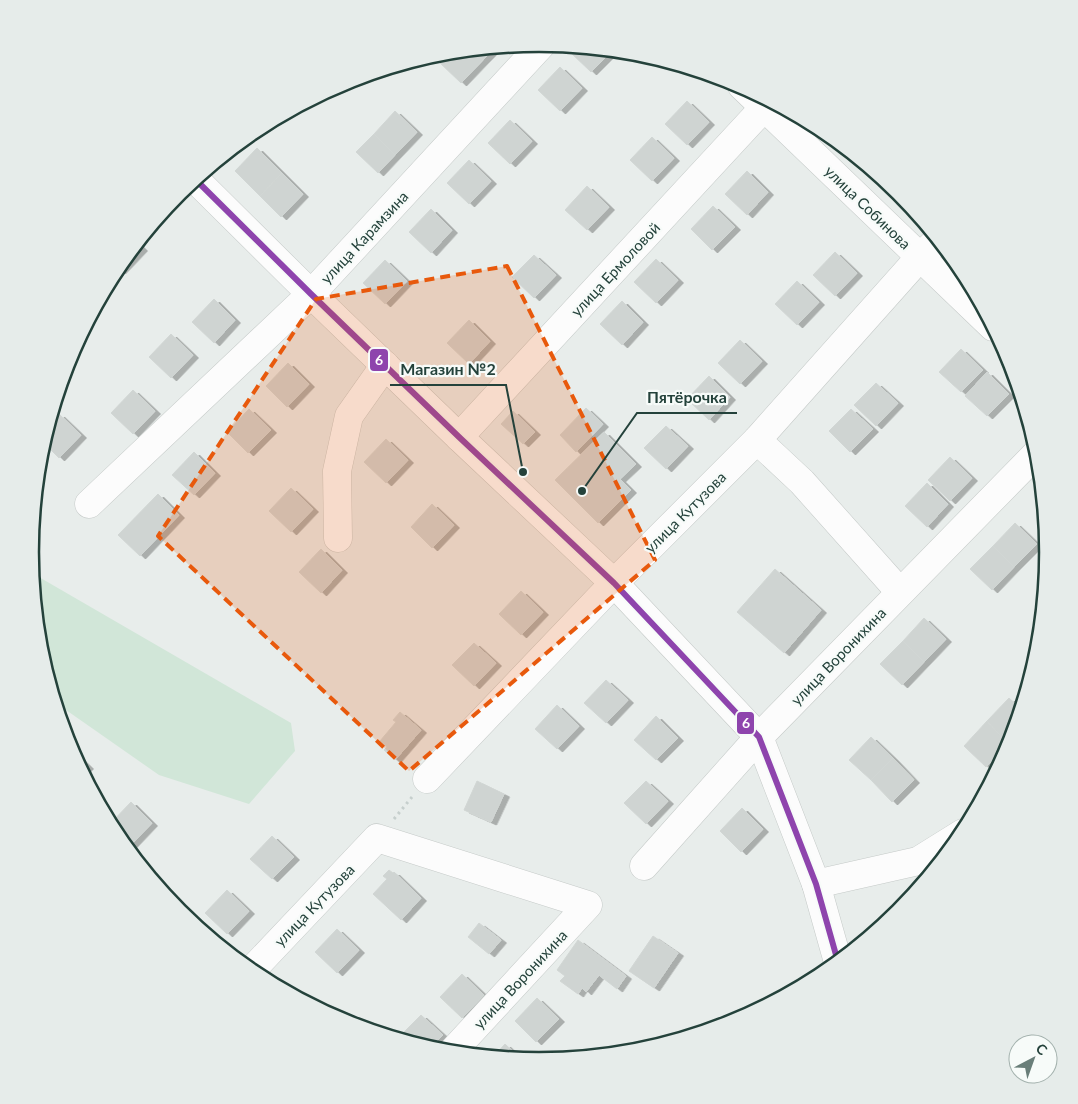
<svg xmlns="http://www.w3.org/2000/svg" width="1078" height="1104" font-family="Lato,sans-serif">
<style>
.green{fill:#d1e6d8}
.building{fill:#cfd4d2;stroke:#d1d6d4;filter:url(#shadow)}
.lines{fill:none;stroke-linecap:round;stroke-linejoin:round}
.minor-casing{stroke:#c5cac8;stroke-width:29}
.path{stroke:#c6cfcd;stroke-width:3;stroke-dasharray:2.5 4;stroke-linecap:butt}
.minor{stroke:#fcfcfc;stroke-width:28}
.bus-1-casing{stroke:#f7fbf9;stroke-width:10}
.bus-1{stroke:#8e44ad;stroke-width:6}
.marked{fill:#e8590c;fill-opacity:0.2;stroke:#e8590c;stroke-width:4;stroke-dasharray:10 6;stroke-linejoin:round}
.labels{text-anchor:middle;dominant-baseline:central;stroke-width:4.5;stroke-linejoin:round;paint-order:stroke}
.street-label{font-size:15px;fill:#24423b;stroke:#f7fbf9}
.rim{fill:none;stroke:#24423b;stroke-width:2.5}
.leader{fill:none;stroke:#24423b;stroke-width:2}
.callout-dot{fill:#24423b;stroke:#f7fbf9;stroke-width:2}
.callout-label{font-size:16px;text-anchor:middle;font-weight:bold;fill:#24423b;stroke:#f7fbf9;stroke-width:4.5;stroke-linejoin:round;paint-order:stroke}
.line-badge{stroke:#f7fbf9;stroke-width:2}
.badge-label{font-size:14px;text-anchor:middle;font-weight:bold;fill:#fff}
</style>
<defs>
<filter id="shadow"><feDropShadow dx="5.5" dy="3" stdDeviation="0" flood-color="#0004"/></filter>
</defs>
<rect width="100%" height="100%" fill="#e8edeb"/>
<path class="green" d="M32,573L291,723L295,751L249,804L159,775L56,703L40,651Z"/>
<g class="building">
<path d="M574,46L613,50L591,72L570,52Z"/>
<path d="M496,47L483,60L472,50Z"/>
<path d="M472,50L483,60L461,83L439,62L449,52Z"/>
<path d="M560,67L582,88L560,111L538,90Z"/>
<path d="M687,101L709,122L687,145L665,124Z"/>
<path d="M395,111L417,132L395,155L374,134Z"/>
<path d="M510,120L532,141L510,164L488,143Z"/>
<path d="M374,134L395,155L378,173L356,152Z"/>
<path d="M652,137L674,158L652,181L630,160Z"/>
<path d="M257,148L282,173L260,196L235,171Z"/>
<path d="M469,160L491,181L469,204L447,183Z"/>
<path d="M747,171L768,192L747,215L725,194Z"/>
<path d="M282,173L303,194L281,217L260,196Z"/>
<path d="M587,186L609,207L587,230L565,210Z"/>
<path d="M713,206L735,227L712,250L691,229Z"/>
<path d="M431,209L452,230L431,253L409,232Z"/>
<path d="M137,243L142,248L120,271L117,268Z"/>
<path d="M835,252L857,273L835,296L813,275Z"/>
<path d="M534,255L556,275L534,298L512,277Z"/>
<path d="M656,259L678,280L656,303L634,282Z"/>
<path d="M385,260L407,281L385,304L363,283Z"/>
<path d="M797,281L819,302L797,325L775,304Z"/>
<path d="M214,299L235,320L214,343L192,322Z"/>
<path d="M622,301L643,322L622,345L600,324Z"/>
<path d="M469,320L490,341L469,364L447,343Z"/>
<path d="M171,334L193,355L171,378L149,357Z"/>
<path d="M740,340L762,361L740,384L718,363Z"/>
<path d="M961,349L983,370L961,392L939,372Z"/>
<path d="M288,363L309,384L287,407L266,386Z"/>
<path d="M987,372L1009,394L987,416L965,396Z"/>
<path d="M709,376L730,397L709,420L687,399Z"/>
<path d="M876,383L898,403L876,426L854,405Z"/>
<path d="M133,390L155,411L133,434L111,413Z"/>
<path d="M586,408L603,424L576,452L560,435Z"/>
<path d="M249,409L271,430L248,453L227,432Z"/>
<path d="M851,409L873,429L850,452L829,431Z"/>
<path d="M513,411L535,432L523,444L501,424Z"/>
<path d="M59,414L81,435L59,458L43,442L48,426Z"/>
<path d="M666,426L688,446L666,469L644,448Z"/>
<path d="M604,432L636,464L620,479L631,490L598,523L555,480Z"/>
<path d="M386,439L408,460L386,483L364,462Z"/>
<path d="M194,452L215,473L194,495L172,475Z"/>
<path d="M950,457L972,478L950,501L928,480Z"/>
<path d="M927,483L948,504L927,527L905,506Z"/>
<path d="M291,488L313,509L291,532L269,511Z"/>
<path d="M158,494L179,515L140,556L118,535Z"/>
<path d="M432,504L454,525L432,548L411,527Z"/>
<path d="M1015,523L1037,544L1014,567L993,546Z"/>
<path d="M993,546L1014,567L992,590L970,569Z"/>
<path d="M321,549L342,570L321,593L299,572Z"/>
<path d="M775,569L821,610L784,653L737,612Z"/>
<path d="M521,591L543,612L521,635L499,614Z"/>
<path d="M924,618L946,639L924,662L903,641Z"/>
<path d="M903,641L924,662L902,685L880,664Z"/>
<path d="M474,643L496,663L474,686L452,665Z"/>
<path d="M606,680L628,700L606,723L584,703Z"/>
<path d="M1009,698L1021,709L1011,740L1008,744L987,721Z"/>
<path d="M557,705L579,726L557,749L535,729Z"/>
<path d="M400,712L421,730L395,760L384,750L387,747L380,741L396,722L393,720Z"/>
<path d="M656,716L678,738L656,760L634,740Z"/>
<path d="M987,721L1008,744L986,767L964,746Z"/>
<path d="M871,737L893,758L871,780L849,760Z"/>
<path d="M69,748L88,766L82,772Z"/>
<path d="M893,758L914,780L892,802L871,780Z"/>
<path d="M477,781L504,794L491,822L464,810Z"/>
<path d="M646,781L668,801L646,824L624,803Z"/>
<path d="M131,802L152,823L130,846L113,830L110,824Z"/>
<path d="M742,808L763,829L741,852L720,831Z"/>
<path d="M272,836L294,857L272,879L250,859Z"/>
<path d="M389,870L393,873L394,872L421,898L401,920L373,894L387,879L383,876Z"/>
<path d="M227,890L249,911L227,934L205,913Z"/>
<path d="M194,919L215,940V941L191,922Z"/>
<path d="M479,923L501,940L489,954L468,937Z"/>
<path d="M337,929L359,950L337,973L315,952Z"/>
<path d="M653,936L678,953L654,988L629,971Z"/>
<path d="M578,940L626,976L617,989L599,975L586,992L582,988L578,994L560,981L565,976L557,970Z"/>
<path d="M462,974L484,995L462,1018L440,997Z"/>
<path d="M537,998L559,1019L536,1042L515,1021Z"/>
<path d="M421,1015L443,1035L430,1048L402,1040L399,1037Z"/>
<path d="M505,1044L521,1059L493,1057Z"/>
</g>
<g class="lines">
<defs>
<g id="minor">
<path d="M742,86L993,327"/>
<path d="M195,179L311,294L459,437L614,583L759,737L816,884L838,962"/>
<path d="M459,437L770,101"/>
<path d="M757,440L802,482L900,592"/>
<path d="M89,504L311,294L543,43"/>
<path d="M338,538L337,471L349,416L385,365"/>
<path d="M427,779L614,583L757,440L920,257L938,240"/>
<path d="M644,866L759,737L1038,452"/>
<path d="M816,884L918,861L963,833"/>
<path d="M251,971L377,838L588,905L452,1052"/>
</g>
</defs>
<use href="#minor" class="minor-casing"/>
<path class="path" d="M394,819L412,797"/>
<use href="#minor" class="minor"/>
<defs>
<path id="bus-1" d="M195,179L311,294L459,437L614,583L759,737L816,884L838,962"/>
</defs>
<use href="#bus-1" class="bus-1-casing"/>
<use href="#bus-1" class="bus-1"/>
</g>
<path class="marked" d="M507,266L655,560L409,771L158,536L316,299Z"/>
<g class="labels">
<g class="street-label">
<text transform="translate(868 207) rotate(44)">улица Собинова</text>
<text transform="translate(364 237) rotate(-47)">улица Карамзина</text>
<text transform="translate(615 269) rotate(-47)">улица Ермоловой</text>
<text transform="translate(685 512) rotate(-45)">улица Кутузова</text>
<text transform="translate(838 656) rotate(-46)">улица Воронихина</text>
<text transform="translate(314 905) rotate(-46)">улица Кутузова</text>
<text transform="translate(520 979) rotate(-47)">улица Воронихина</text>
</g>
</g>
<path d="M0 0H1078V1104H0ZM39 552a500 500 0 1 1 1000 0a500 500 0 1 1-1000 0Z" fill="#e6ecea" fill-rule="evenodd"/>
<path class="rim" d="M39 552a500 500 0 1 1 1000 0a500 500 0 1 1-1000 0Z"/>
<path class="leader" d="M523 472L506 385H390M582 491L637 413H737"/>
<g class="callout-dot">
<circle cx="523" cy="472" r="5"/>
<circle cx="582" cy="491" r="5"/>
</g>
<g class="callout-label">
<text x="448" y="375">Магазин №2</text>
<text x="687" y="403">Пятёрочка</text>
</g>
<g class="line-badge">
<rect x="369" y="348" width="20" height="24" rx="5" fill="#8e44ad"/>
<rect x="736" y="711" width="19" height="24" rx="5" fill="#8e44ad"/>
</g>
<g class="badge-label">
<text x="379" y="365">6</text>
<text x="746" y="728">6</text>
</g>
<g transform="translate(1033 1059) rotate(41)"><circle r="24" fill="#f7fbf9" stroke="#a3b1ad"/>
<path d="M0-4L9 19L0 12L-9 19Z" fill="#697e79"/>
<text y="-8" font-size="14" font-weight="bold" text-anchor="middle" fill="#24423b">С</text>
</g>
</svg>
